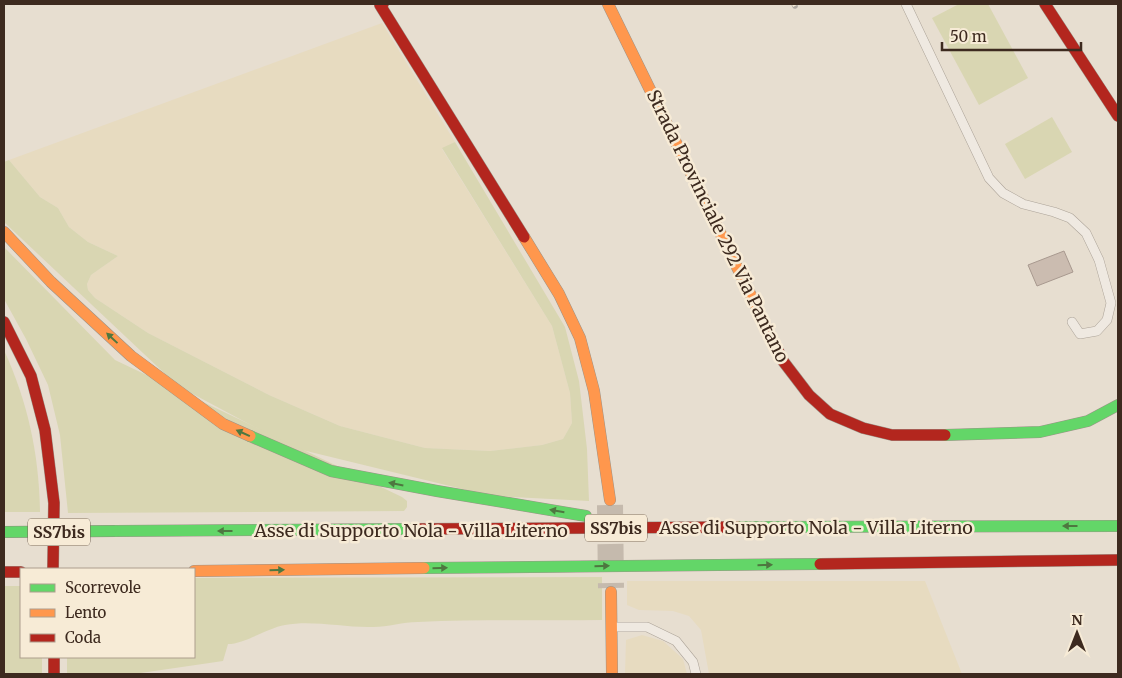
<svg xmlns="http://www.w3.org/2000/svg" width="1122" height="678" font-family="Merriweather,serif">
<style>
.farmland{fill:#e7dbc0}
.green{fill:#d9d6b2}
.building{fill:#cbbcb0;stroke:#a8998f}
.lines{fill:none;stroke-linecap:round;stroke-linejoin:round}
.secondary-tunnel{stroke:#c5baad;stroke-width:26;stroke-dasharray:26 13;stroke-linecap:butt}
.lane-casing{stroke:#aca398;stroke-width:10}
.fast-casing{stroke:#9c9388;stroke-width:12}
.slow-casing{stroke:#9c9388;stroke-width:12}
.jam-casing{stroke:#9c9388;stroke-width:12}
.lane{stroke:#efe9e1;stroke-width:9}
.fast{stroke:#63d668;stroke-width:11}
.slow{stroke:#ff974d;stroke-width:11}
.jam{stroke:#b3261e;stroke-width:11}
.rail-casing{stroke:#aea8a1;stroke-width:5.5}
.rail{stroke:#f7ebd6;stroke-width:4;stroke-dasharray:11;stroke-linecap:butt}
.fast-bridge-casing{stroke:#92897f;stroke-width:12;stroke-linecap:butt}
.fast-bridge{stroke:#63d668;stroke-width:11}
.oneway{fill:#4e7740}
.labels{text-anchor:middle;dominant-baseline:central;stroke-width:5;stroke-linejoin:round;paint-order:stroke}
.shield{fill:#f7ebd6;stroke:#756456;stroke-width:1}
.shield-label{font-size:16px;font-weight:bold;fill:#3d2a1f}
.street-label{font-size:18px;fill:#3d2a1f;stroke:#f7ebd6}
</style>
<rect width="100%" height="100%" fill="#e7ded0"/>
<g class="farmland">
<path d="M382,23L455,142L442,149L552,326L570,393L572,423L563,439L542,445L490,451L425,448L340,426L269,395L148,333L95,298L88,290L87,284L91,275L118,256L88,242L69,227L58,208L40,197L9,160Z"/>
<path d="M627,581H925L962,674H709L701,630L689,616L673,611L639,610L627,605Z"/>
<path d="M642,635L663,641L683,659L687,674H625L626,640Z"/>
</g>
<g class="green">
<path d="M959,4H988L1028,78L979,105L932,18Z"/>
<path d="M1052,117L1072,152L1025,179L1005,144Z"/>
<path d="M455,142L565,327L579,381L587,449L589,501L491,496L294,448L178,386L4,222V162L9,160L40,197L58,208L69,227L88,242L118,256L91,275L87,284L88,290L95,298L148,333L269,395L340,426L425,448L490,451L542,445L563,439L572,423L570,393L552,326L442,148Z"/>
<path d="M4,247L115,360L402,497L407,501V507L404,511L68,513L60,435L48,385L26,339L4,299Z"/>
<path d="M4,350C28,403 39,454 40,512H4Z"/>
<path d="M602,577V620C541,621 479,619 418,622C403,622 388,627 373,627C345,628 313,620 285,625C267,628 245,644 228,644L223,661L134,674H67V657H194V578Z"/>
<path d="M4,586H21V657H42V674H4Z"/>
</g>
<path class="building" d="M1064,251L1073,272L1037,286L1028,265Z"/>
<g class="lines">
<path class="secondary-tunnel" d="M610,505L611,588"/>
<defs>
<g id="lane">
<path d="M906,4L989,178L1003,193L1023,204L1054,212L1070,218L1086,233L1099,260L1111,303L1107,320L1097,331L1080,334L1072,322"/>
<path d="M614,627H647L676,641L693,662L696,674"/>
</g>
<g id="fast">
<path d="M945,435L1040,432L1088,421L1118,405"/>
<path d="M250,436L331,471L437,491L586,516"/>
<path d="M738,527L1118,526"/>
<path d="M115,531L413,529"/>
<path d="M424,568L820,564"/>
</g>
<g id="slow">
<path d="M608,4L762,318"/>
<path d="M4,232L51,282L131,356L223,424L250,436"/>
<path d="M524,237L559,294L580,338L594,391L610,500"/>
<path d="M194,571L424,568"/>
<path d="M611,592L612,674"/>
</g>
<g id="jam">
<path d="M383,4L380,5L524,237"/>
<path d="M1045,4L1118,116"/>
<path d="M762,318L783,361L809,395L830,414L863,428L892,435H945"/>
<path d="M4,322L31,376L45,430L54,503L53,569"/>
<path d="M413,529L738,527"/>
<path d="M820,564L1118,560"/>
<path d="M4,572H21"/>
<path d="M54,657V674"/>
</g>
</defs>
<use href="#lane" class="lane-casing"/>
<use href="#fast" class="fast-casing"/>
<use href="#slow" class="slow-casing"/>
<use href="#jam" class="jam-casing"/>
<use href="#lane" class="lane"/>
<use href="#fast" class="fast"/>
<use href="#slow" class="slow"/>
<use href="#jam" class="jam"/>
<defs>
<path id="rail" d="M794,4L795,6"/>
</defs>
<use href="#rail" class="rail-casing"/>
<use href="#rail" class="rail"/>
<defs>
<path id="fast-bridge" d="M4,532L115,531"/>
</defs>
<use href="#fast-bridge" class="fast-bridge-casing"/>
<use href="#fast-bridge" class="fast-bridge"/>
</g>
<defs><path id="oneway-solid" d="M-6-.8H1V-3.2L6.5 0L1 3.2V.8H-6Z" transform="scale(1.25)"/></defs>
<g class="oneway">
<use href="#oneway-solid" transform="translate(112 338) rotate(-137)"/>
<use href="#oneway-solid" transform="translate(243 433) rotate(-156)"/>
<use href="#oneway-solid" transform="translate(396 484) rotate(-169)"/>
<use href="#oneway-solid" transform="translate(557 511) rotate(-170)"/>
<use href="#oneway-solid" transform="translate(1070 526) rotate(180)"/>
<use href="#oneway-solid" transform="translate(225 531) rotate(180)"/>
<use href="#oneway-solid" transform="translate(765 565) rotate(-1)"/>
<use href="#oneway-solid" transform="translate(602 566) rotate(-1)"/>
<use href="#oneway-solid" transform="translate(440 568) rotate(-1)"/>
<use href="#oneway-solid" transform="translate(277 570) rotate(-1)"/>
</g>
<g class="labels">
<g class="shield">
<rect x="585" y="514.5" width="62" height="27" rx="4"/>
<rect x="28" y="518.5" width="62" height="27" rx="4"/>
</g>
<g class="shield-label">
<text x="616" y="528">SS7bis</text>
<text x="59" y="532">SS7bis</text>
</g>
<g class="street-label">
<text transform="translate(718 226) rotate(64)">Strada Provinciale 292 Via Pantano</text>
<text x="816" y="527">Asse di Supporto Nola - Villa Literno</text>
<text x="411" y="530">Asse di Supporto Nola - Villa Literno</text>
</g>
</g>
<rect width="1122" height="678" fill="none" stroke="#3d2a1f" stroke-width="10"/>
<rect x="20" y="568" width="175" height="90" fill="#f7ebd6" stroke="#ad9e8d"/>
<rect x="30" y="584" width="25" height="8" fill="#63d668" stroke="#ad9e8d"/>
<text x="65" y="593" font-size="15" fill="#3d2a1f">Scorrevole</text>
<rect x="30" y="609" width="25" height="8" fill="#ff974d" stroke="#ad9e8d"/>
<text x="65" y="618" font-size="15" fill="#3d2a1f">Lento</text>
<rect x="30" y="634" width="25" height="8" fill="#b3261e" stroke="#ad9e8d"/>
<text x="65" y="643" font-size="15" fill="#3d2a1f">Coda</text>
<g transform="translate(1077 633)" stroke="#f7ebd6" stroke-width="4" paint-order="stroke">
<path d="M0-4L9 19L0 12L-9 19Z" fill="#3d2a1f"/>
<text y="-8" font-size="14" font-weight="bold" text-anchor="middle" fill="#3d2a1f">N</text>
</g>
<path d="M942 42v8h139v-8" fill="none" stroke="#3d2a1f" stroke-width="2.5"/>
<text x="950" y="42" font-size="15" fill="#3d2a1f" stroke="#f7ebd6" stroke-width="4" paint-order="stroke">50 m</text>
</svg>
